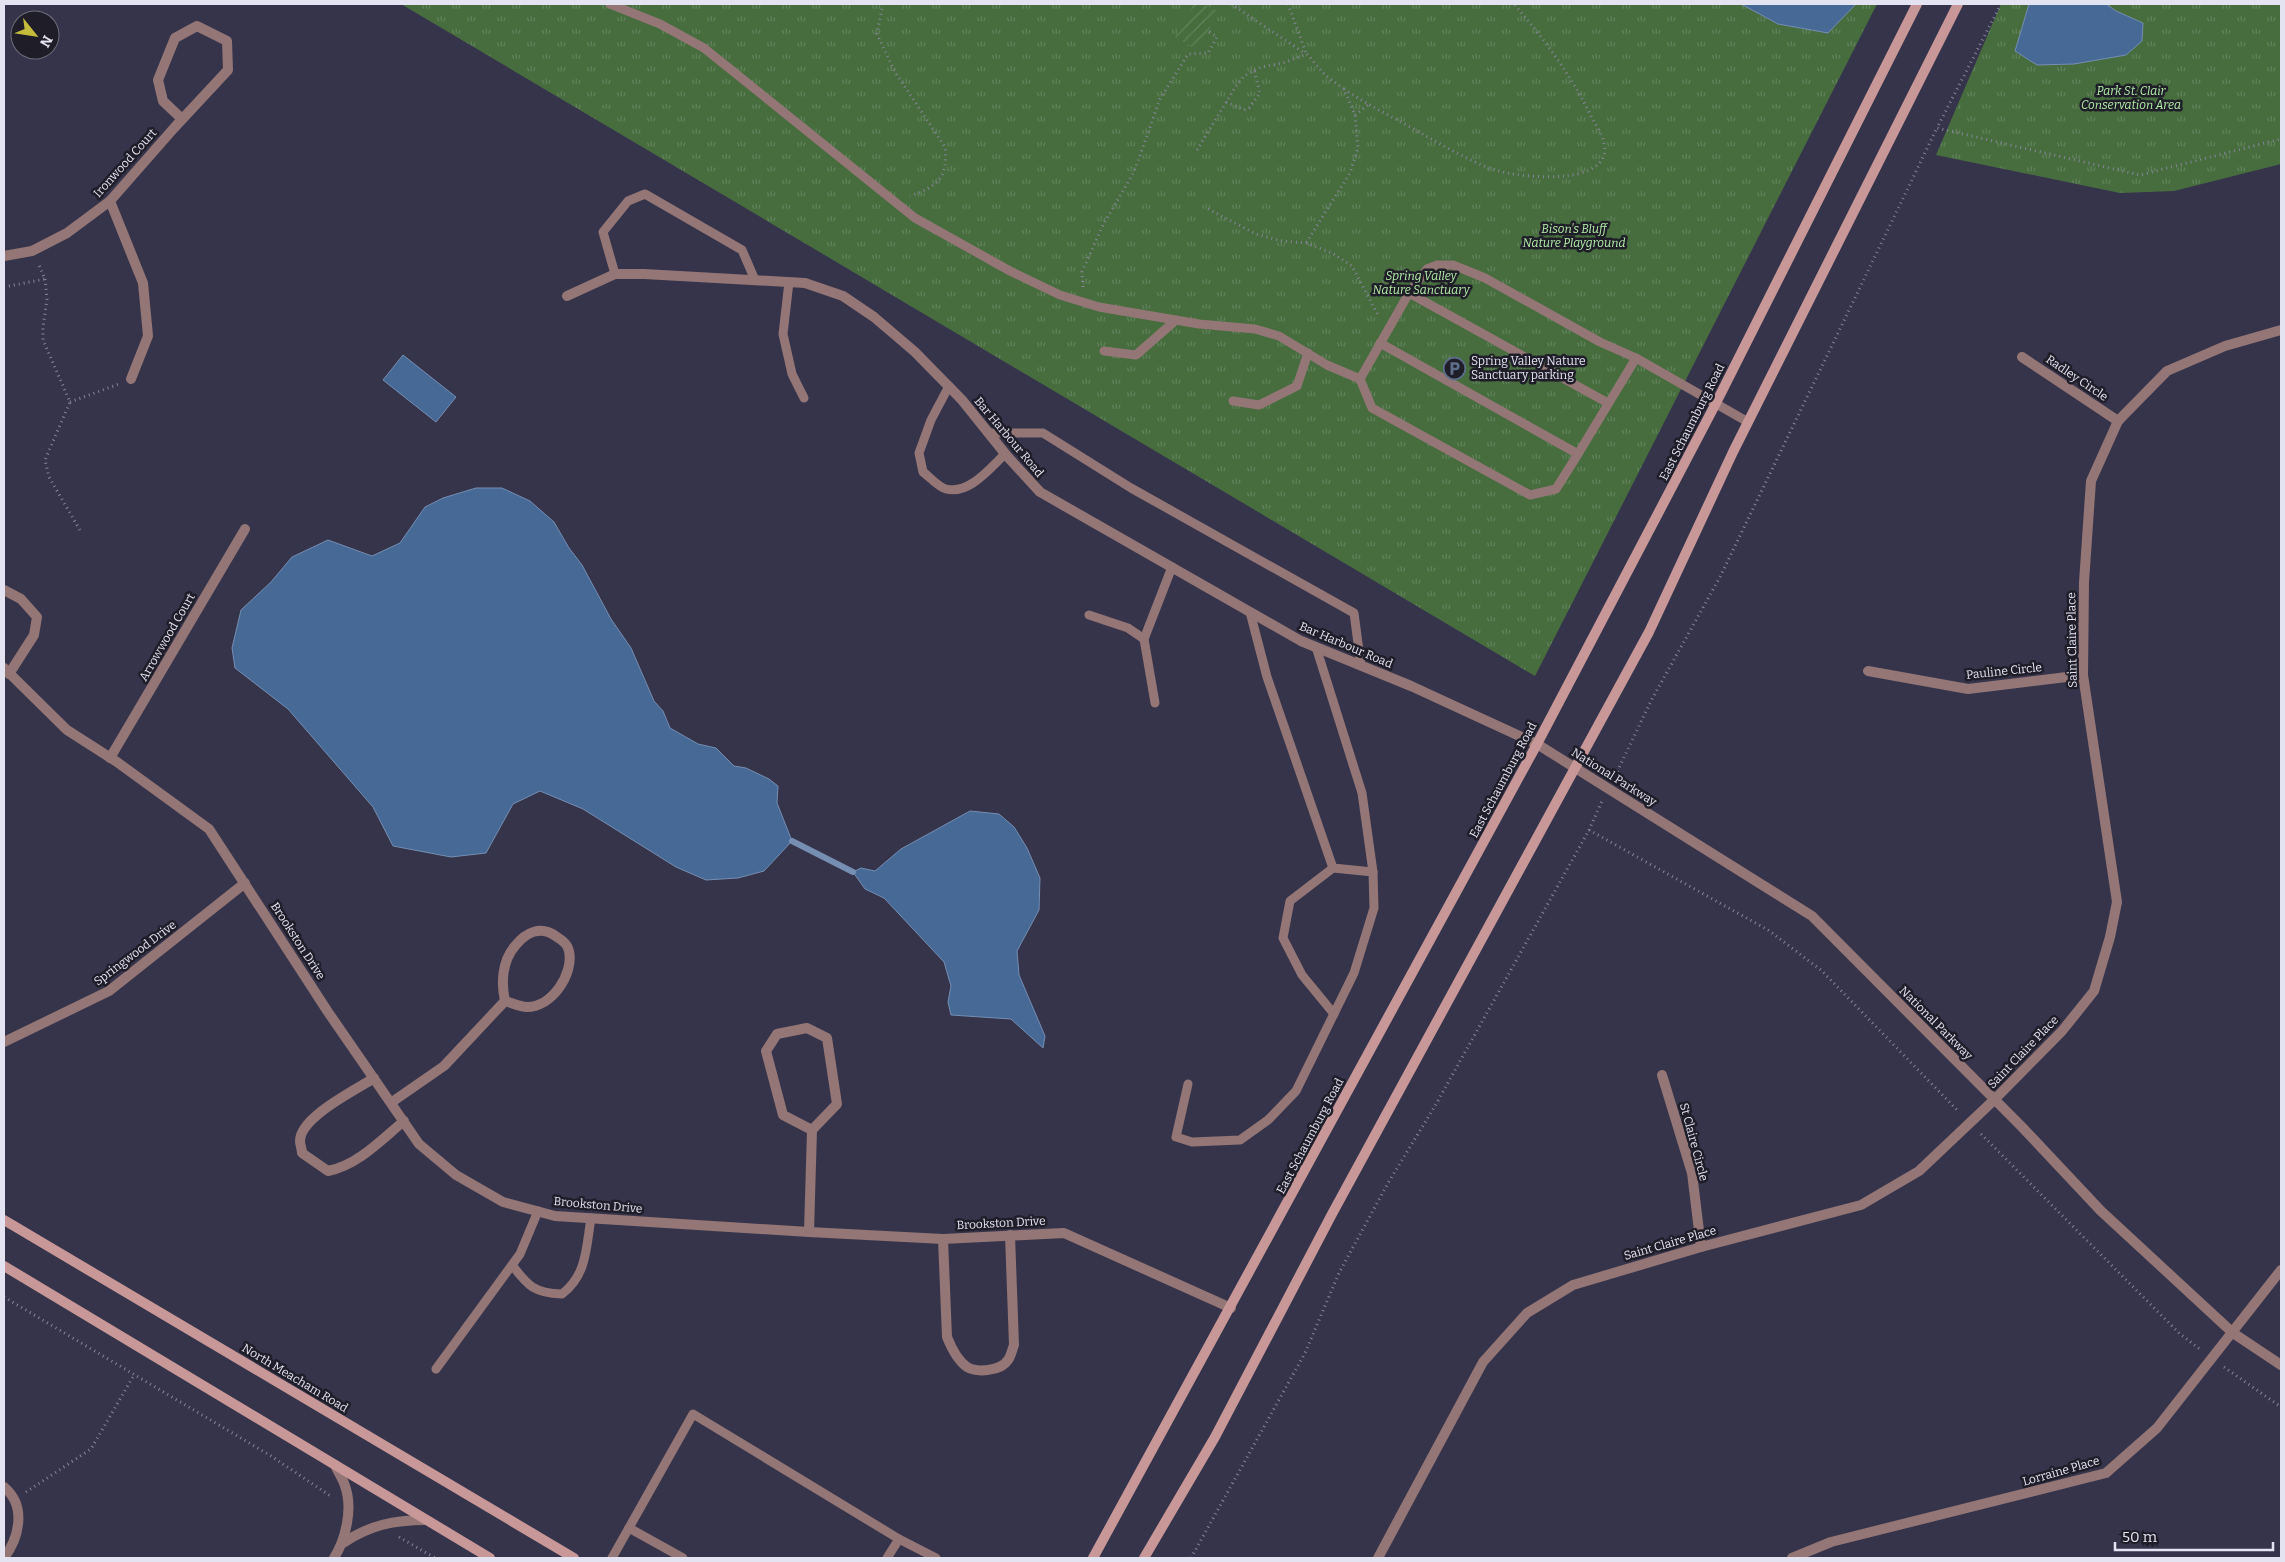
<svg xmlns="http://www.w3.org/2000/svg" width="2285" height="1562" font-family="Bitter,serif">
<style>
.park{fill:url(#park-tufts)}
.garden{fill:url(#garden-furrows)}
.water{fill:#466996;stroke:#758eb2}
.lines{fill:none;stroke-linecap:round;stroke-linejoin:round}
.stream{stroke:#758eb2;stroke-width:6}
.path{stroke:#868598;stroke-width:3;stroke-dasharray:1 4;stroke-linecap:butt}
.service{stroke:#937675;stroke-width:9}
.minor{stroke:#937675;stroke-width:10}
.secondary{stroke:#c79897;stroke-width:10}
.labels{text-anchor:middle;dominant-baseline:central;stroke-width:5;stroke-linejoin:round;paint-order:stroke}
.park-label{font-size:12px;font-style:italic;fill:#b3eea7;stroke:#1e1d28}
.street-label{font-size:12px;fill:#e4e3f2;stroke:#1e1d28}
.poi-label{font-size:12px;fill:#e4e3f2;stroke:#1e1d28;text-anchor:start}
</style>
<defs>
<pattern id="park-tufts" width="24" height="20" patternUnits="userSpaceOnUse" patternTransform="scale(1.25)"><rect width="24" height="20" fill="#476d3f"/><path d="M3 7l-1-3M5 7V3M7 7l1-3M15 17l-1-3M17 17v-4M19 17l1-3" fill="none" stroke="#61825b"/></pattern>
<pattern id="garden-furrows" width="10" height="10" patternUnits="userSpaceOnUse" patternTransform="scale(1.25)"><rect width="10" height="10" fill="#476d3f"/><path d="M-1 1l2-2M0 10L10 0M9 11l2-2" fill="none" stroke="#61825b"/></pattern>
</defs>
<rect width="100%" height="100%" fill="#36344b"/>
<g class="park">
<path d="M401,4H1877L1535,676Z"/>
<path d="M2001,4H2281V164L2174,191L2120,193L1936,155Z"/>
</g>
<path class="garden" d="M1194,4H1204L1219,12L1197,50L1175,37Z"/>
<g class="water">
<path d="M1741,4H1856L1828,33L1778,24Z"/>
<path d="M2029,4H2106L2116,11L2143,23L2142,41L2126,55L2074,64L2037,65L2015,51Z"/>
<path d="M403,355L456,397L436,422L383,380Z"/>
<path d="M476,488H502L530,501L554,522L569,548L582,565L611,619L631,648L654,701L663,711L670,728L698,744L716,748L734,766L746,768L769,779L778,786L777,803L792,841L764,871L738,878L706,880L676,867L583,809L540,791L513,804L486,853L451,857L393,846L373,807L288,709L235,668L232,648L241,610L271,582L292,557L328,540L372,556L400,543L425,507L443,498Z"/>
<path d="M970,811L999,814L1014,827L1027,848L1040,878L1039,910L1017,951L1019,975L1045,1036L1043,1048L1011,1019L951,1015L948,1002L951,986L944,962L884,898L865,889L853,872L861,868L875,871L901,849Z"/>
</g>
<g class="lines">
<path class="stream" d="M792,841L853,872"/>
<g class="path">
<path d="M883,4L877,34L895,72L945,147C948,178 938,186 910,196"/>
<path d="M1231,4L1306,54"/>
<path d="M1288,4L1306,53"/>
<path d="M2001,4L1937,128L2140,175L2281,139"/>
<path d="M1344,89C1363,102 1383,112 1403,123C1430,138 1456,154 1484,166C1507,176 1541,178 1566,176C1583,174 1609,167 1604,144C1603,135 1595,124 1591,116C1571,75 1544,39 1514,4"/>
<path d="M1226,102L1244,110L1249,108L1260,93L1254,70"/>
<path d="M1355,115L1368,105"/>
<path d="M1197,150L1236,86L1244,76L1261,67L1283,63L1307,54L1325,75L1344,89L1355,115L1358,148L1350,173L1306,243"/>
<path d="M1208,209L1256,234L1282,241L1306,243L1332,253L1352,266L1379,317"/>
<path d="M45,279L47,299L43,327V340L70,402L45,460L49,477L81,532"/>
<path d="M4,287L45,279L38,263"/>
<path d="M1083,287L1082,272L1103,225L1134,172L1160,99L1188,54L1208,53L1217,37L1208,31"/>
<path d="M70,402L119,384"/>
<path d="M1615,776L1652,699L1720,577L1937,128"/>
<path d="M1589,830L1768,930L1821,970L1959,1112"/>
<path d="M1981,1134L2180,1334L2201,1350"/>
<path d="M4,1297L271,1456L332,1497"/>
<path d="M2224,1367L2281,1407"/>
<path d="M26,1492L91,1449L134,1375"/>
<path d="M399,1537L435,1558"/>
<path d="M1191,1558L1305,1353L1339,1273L1388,1183L1435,1106L1589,830L1602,801"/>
</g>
<g class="service">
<path d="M610,4L660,24L704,48L915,218L1010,271L1060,295L1099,307L1199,324L1255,329L1279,336L1327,365L1360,379L1409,293L1427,269L1437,265H1453L1485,278L1600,342L1636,358L1748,422"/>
<path d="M615,274L603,232L628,201L645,194L742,250L755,280"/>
<path d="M789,282L783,334L792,374L804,398"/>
<path d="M1409,293L1608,403"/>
<path d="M1380,343L1578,454L1636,358"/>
<path d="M1104,351L1136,355L1176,320"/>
<path d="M1360,379L1372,408L1530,495L1556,489L1578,454"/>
<path d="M949,386L931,420L919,453L923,472C930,477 938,487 946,489C969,495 990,468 1005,454"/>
<path d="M1233,401L1259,405L1297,386L1308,353"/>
<path d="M988,433H1043L1131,488L1354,613L1361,666"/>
<path d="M1089,615L1128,628L1144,639"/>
<path d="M1316,647L1362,793L1373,872"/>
<path d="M1155,703L1144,639L1172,567"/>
<path d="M1333,868L1290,901L1283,938L1302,975L1334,1014"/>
<path d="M1188,1084L1176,1137L1192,1142L1240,1140L1268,1120L1296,1091L1354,973L1374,908L1373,872L1333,868L1267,677L1250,612"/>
<path d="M512,1265C528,1286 534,1293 562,1294C587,1275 586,1248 591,1218"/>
<path d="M436,1369L520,1254L538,1211"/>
<path d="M629,1528L683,1558"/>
<path d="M899,1539L936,1558"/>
<path d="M612,1558L693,1414L899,1539L887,1558"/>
</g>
<g class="minor">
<path d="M110,201L143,283L148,336L131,379"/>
<path d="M4,256L32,251L67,233L110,201L174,128L228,70L227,41L197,26L175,38L158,80L163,101L182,119"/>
<path d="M567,296L615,274H644L805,283L843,296L874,317L915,352L962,400L1007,456L1040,492L1301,641L1411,686L1537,744L1812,916L2022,1127L2101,1211L2233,1333L2281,1365"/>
<path d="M2022,357L2118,421"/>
<path d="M4,590L21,599L37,617L34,635L9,674"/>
<path d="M4,668L67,730L117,762L209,829L328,1012L419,1144L456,1175L503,1202L555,1216L809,1232L943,1239L1064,1233L1231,1308"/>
<path d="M1868,671L1968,689L2083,675"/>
<path d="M110,758L245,529"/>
<path d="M4,1042L109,991L245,883"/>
<path d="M1662,1075L1692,1173L1701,1247"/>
<path d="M374,1078C356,1090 300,1117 300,1141C300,1145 302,1149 302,1153L328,1171C358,1165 381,1140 404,1121"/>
<path d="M392,1102L444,1066L505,1001C501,983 502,961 515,946C526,932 541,925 557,937C562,940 568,945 569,951C574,974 552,1007 527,1007C520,1007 512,1003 505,1001"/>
<path d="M809,1232L812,1130L837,1104L827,1038L807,1028L777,1034L766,1051L783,1115L812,1130"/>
<path d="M943,1239L947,1337C951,1347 957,1360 967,1367C977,1373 1001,1371 1008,1360C1011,1356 1012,1350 1014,1345L1010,1235"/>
<path d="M4,1487C27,1506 19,1538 4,1558"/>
<path d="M343,1543C370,1525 394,1520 426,1520"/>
<path d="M334,1558C346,1539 353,1508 345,1486C343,1479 338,1472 335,1465"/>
<path d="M1378,1558L1483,1362L1527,1313L1573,1285L1701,1247L1861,1205L1919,1171L1994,1100L2062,1031L2094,991L2110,937L2117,902L2083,675L2084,582L2091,481L2118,421L2167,371L2225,346L2281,330"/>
<path d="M1792,1558L1831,1542L2106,1473L2157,1428L2281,1270"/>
</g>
<g class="secondary">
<path d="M4,1220L574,1558"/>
<path d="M4,1266L490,1558"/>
<path d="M1093,1558L1537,744L1715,405L1917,4"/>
<path d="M1144,1558L1215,1437L1332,1214L1649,632L1733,452L1958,4"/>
</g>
</g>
<defs>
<symbol id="parking-ring" viewBox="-11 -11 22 22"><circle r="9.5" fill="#1e1d28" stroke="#5c6f8a" stroke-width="1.5"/><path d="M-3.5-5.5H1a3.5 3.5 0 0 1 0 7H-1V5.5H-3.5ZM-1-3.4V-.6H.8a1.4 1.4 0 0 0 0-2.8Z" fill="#5c6f8a"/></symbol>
</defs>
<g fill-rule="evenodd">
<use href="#parking-ring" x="1442" y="356" width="25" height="25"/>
</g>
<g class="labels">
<g class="park-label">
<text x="2131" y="91">Park St. Clair<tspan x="2131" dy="14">Conservation Area</tspan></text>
<text x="1574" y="229">Bison's Bluff<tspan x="1574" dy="14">Nature Playground</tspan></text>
<text x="1421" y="276">Spring Valley<tspan x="1421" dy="14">Nature Sanctuary</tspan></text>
</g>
<g class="street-label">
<text transform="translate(125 163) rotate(-48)">Ironwood Court</text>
<text transform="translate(2077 378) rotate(34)">Radley Circle</text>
<text transform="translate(1692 422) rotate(-63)">East Schaumburg Road</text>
<text transform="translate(1009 437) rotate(50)">Bar Harbour Road</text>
<text transform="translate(167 637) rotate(-60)">Arrowwood Court</text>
<text transform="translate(2072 640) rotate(-91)">Saint Claire Place</text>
<text transform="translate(1346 645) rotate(23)">Bar Harbour Road</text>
<text transform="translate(2004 671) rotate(-6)">Pauline Circle</text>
<text transform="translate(1614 777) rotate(32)">National Parkway</text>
<text transform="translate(1503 780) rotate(-62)">East Schaumburg Road</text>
<text transform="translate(298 941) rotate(57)">Brookston Drive</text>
<text transform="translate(135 953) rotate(-37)">Springwood Drive</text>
<text transform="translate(1936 1023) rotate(45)">National Parkway</text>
<text transform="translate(2023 1052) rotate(-46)">Saint Claire Place</text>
<text transform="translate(1310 1136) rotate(-62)">East Schaumburg Road</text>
<text transform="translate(1694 1142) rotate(75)">St Claire Circle</text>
<text transform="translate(598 1205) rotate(5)">Brookston Drive</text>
<text transform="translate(1001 1223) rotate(-3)">Brookston Drive</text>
<text transform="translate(1670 1243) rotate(-16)">Saint Claire Place</text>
<text transform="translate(295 1378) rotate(31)">North Meacham Road</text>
<text transform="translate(2061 1471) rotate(-16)">Lorraine Place</text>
</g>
<g class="poi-label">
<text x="1471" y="361">Spring Valley Nature<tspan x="1471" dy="14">Sanctuary parking</tspan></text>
</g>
</g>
<rect width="2285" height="1562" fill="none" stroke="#e4e3f2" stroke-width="10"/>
<g transform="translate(35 35) rotate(120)"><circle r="24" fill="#1e1d28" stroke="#6d6c79"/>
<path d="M0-4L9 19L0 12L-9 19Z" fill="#c6bc3c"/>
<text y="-8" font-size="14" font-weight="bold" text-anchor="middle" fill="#e4e3f2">N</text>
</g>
<path d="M2115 1542v8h158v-8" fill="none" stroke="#e4e3f2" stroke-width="2.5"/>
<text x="2122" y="1542" font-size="15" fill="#e4e3f2" stroke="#1e1d28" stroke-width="4" paint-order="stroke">50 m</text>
</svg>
